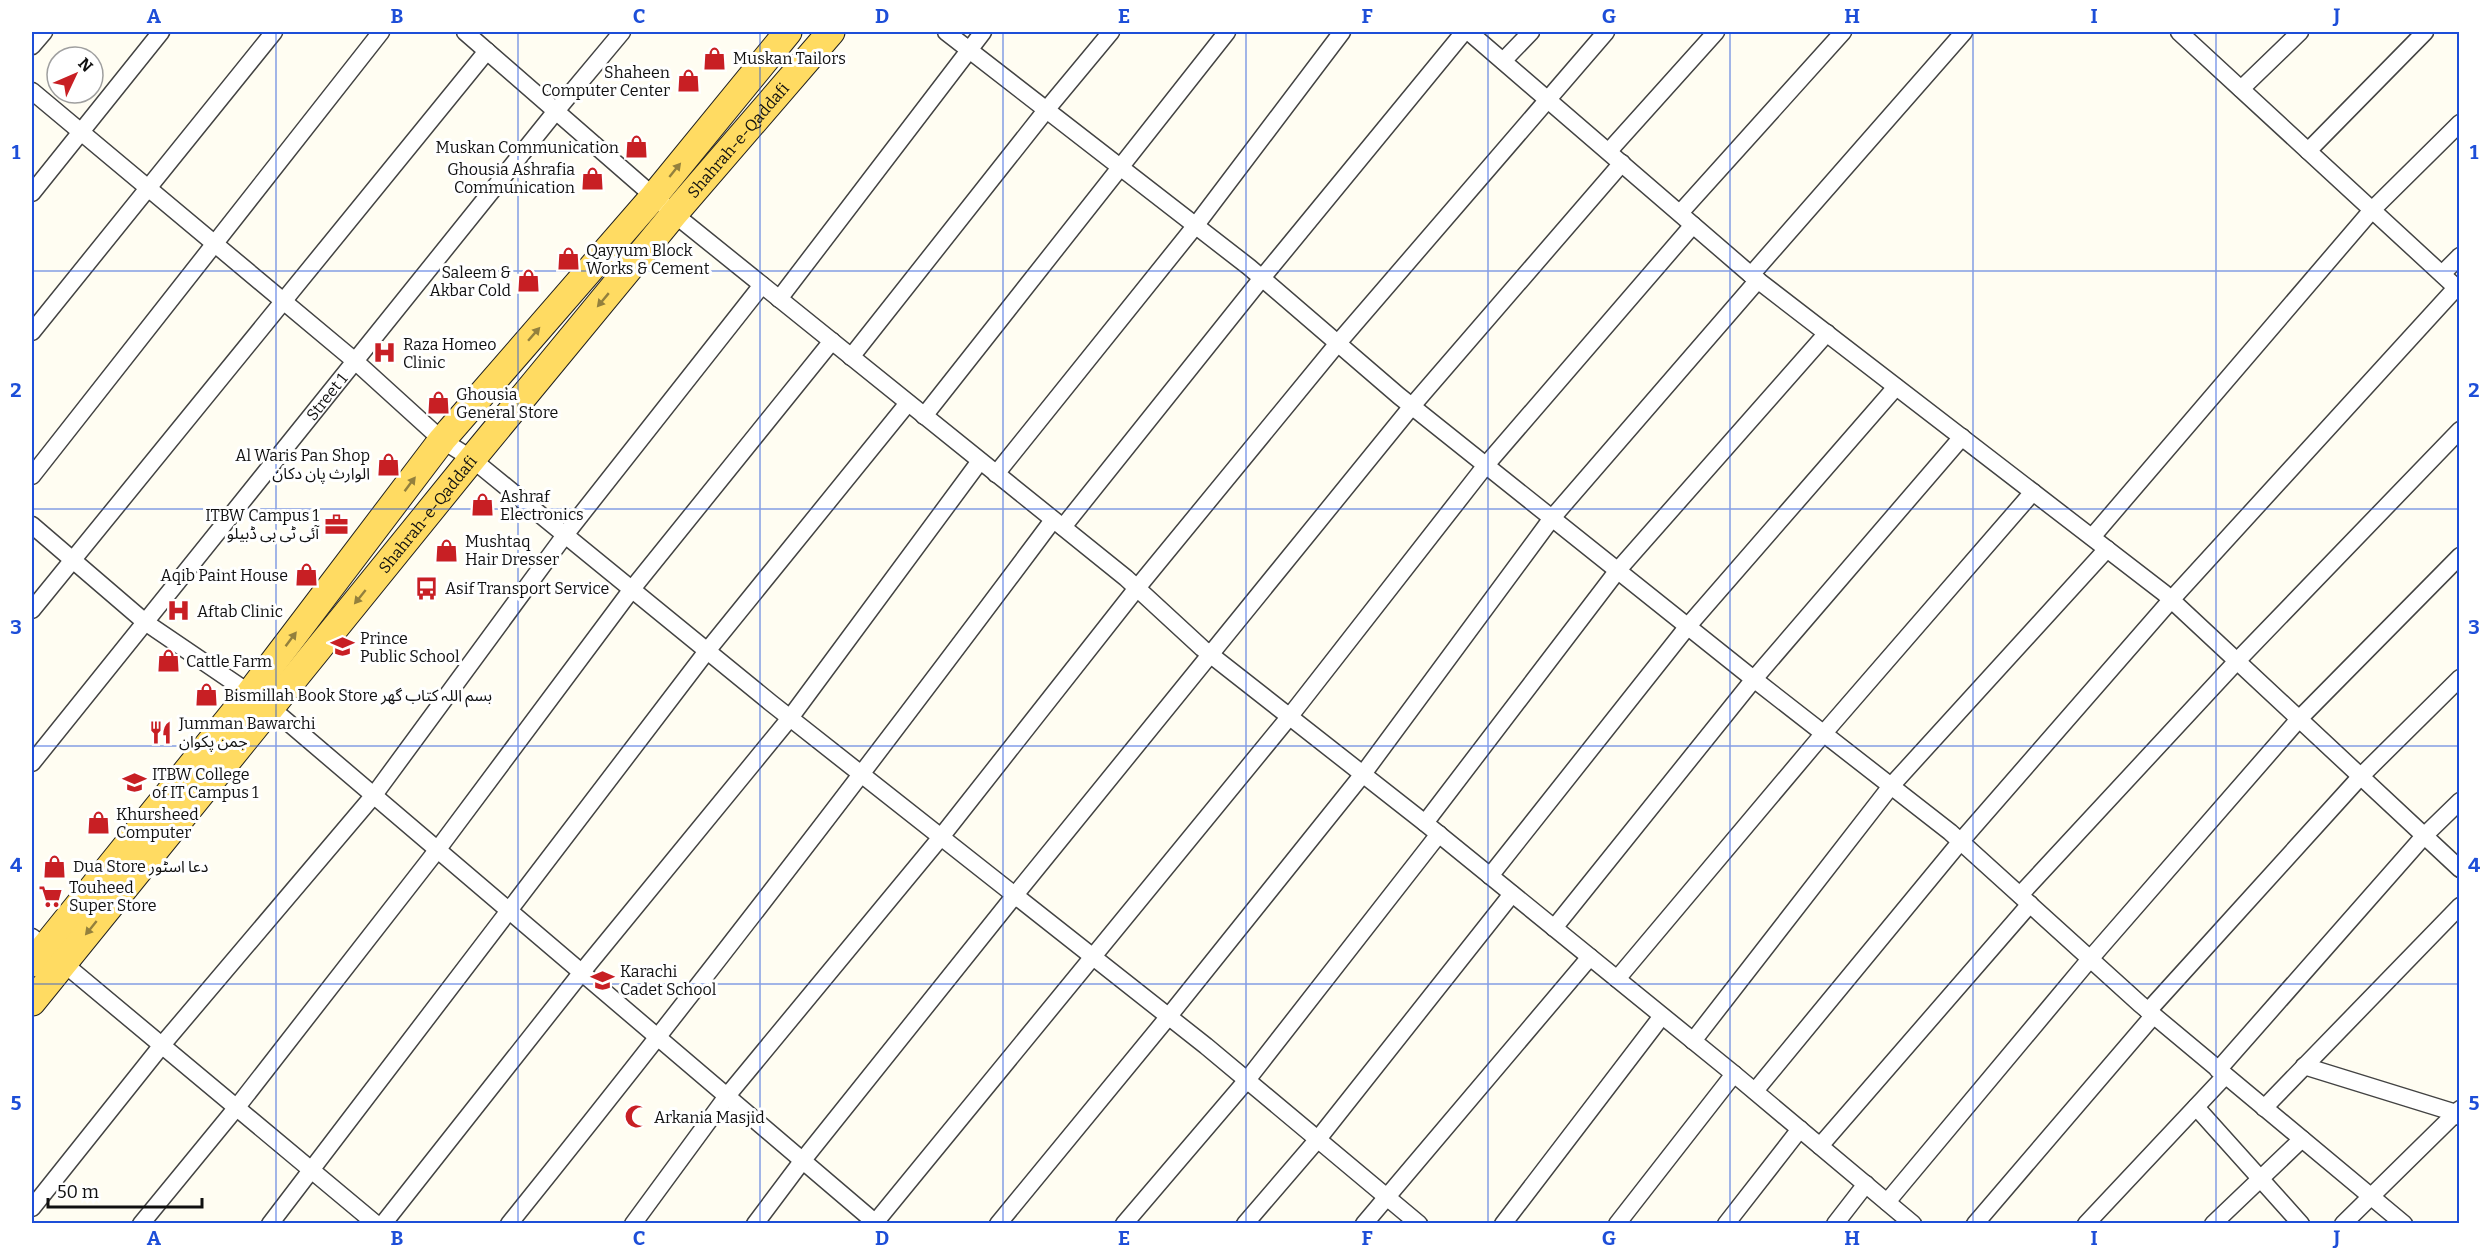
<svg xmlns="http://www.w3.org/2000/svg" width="2491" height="1255" font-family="Bitter,'Noto Sans Arabic',serif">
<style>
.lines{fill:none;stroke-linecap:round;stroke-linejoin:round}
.minor-casing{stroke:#434343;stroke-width:19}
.primary-casing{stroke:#212121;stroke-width:29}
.minor{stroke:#fff;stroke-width:16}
.primary{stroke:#ffdb62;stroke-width:27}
.oneway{fill:#93803d}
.grid{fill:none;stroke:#1d4ed8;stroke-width:1.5;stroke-opacity:0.55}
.labels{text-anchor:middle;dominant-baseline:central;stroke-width:6;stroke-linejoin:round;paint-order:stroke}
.poi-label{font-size:16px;fill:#101010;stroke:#fff;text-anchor:start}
.street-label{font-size:16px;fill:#101010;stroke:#fff}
.neatline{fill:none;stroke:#1d4ed8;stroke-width:2}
.grid-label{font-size:20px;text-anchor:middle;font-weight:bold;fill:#1d4ed8}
</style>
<rect width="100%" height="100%" fill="#fffdf2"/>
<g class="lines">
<defs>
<g id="minor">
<path d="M465,32L674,214L1126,578L1202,648L1425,823L1734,1074L1913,1224"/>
<path d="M946,32L1249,267L1399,396L1746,673L1950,832L2140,1004L2404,1224"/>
<path d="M1469,32L1751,275L2164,593L2460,869"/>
<path d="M2179,32L2460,291"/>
<path d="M32,46L44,32"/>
<path d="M1503,61L1531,32"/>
<path d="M2241,89L2300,32"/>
<path d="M32,91L355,361L442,440L472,459L771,703L1206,1046L1419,1224"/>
<path d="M1609,151L1716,32"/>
<path d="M2308,151L2425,32"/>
<path d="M32,193L161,32"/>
<path d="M1680,213L1843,32"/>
<path d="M2442,274L2460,256"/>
<path d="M1751,275L1964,32"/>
<path d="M779,299L983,32"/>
<path d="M32,332L274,32"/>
<path d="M851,357L1047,109L1111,32"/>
<path d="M924,416L1227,32"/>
<path d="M996,474L1196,225L1342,32"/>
<path d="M32,476L381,32"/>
<path d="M32,525L145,622L270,707L877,1224"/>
<path d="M1063,527L1262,278L1464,32"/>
<path d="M2092,537L2372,210L2460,123"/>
<path d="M32,610L487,51"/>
<path id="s1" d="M32,763L556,111L622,32"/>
<path d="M1425,823L1618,570L1827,333"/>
<path d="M1490,876L1688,626L1896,387"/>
<path d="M2020,895L2237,661L2460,430"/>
<path d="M1554,928L1754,679L1962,437"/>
<path d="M32,937L376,1224"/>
<path d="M1617,979L1824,733L2033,492"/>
<path d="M2148,1011L2361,776L2460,678"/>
<path d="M1693,1041L1891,786L2107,549"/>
<path d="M2304,1066L2456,1113L2460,1117"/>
<path d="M2218,1070L2424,836L2460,801"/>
<path d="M1755,1091L1961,841L2171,600L2456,288"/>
<path d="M2196,1107L2301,1224"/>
<path d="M2264,1108L2460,906"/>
<path d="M1820,1146L2030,904"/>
<path d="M1887,1202L2090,959L2299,719L2460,556"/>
<path d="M32,1208L162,1045L374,795L565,535L762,285"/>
<path d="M141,1224L237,1107L438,849L632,589L832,341"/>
<path d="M270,1224L707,651L908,403"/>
<path d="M383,1224L582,972L790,718L980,461"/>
<path d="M509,1224C695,993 876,757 1053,520"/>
<path d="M633,1224L727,1096L941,837L1137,588L1338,343L1606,32"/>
<path d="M755,1224L803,1160L1015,895L1412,406L1622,163"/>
<path d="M874,1224L1290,716L1486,465L1693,225"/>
<path d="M998,1224L1169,1016L1363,774L1552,518L1758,280"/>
<path d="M1124,1224L1247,1080L1439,834"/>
<path d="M1245,1224L1318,1139L1512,894"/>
<path d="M1364,1224L1590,957"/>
<path d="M1503,1224L1662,1016"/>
<path d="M1617,1224L1734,1074"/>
<path d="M1726,1224L1800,1129"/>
<path d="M1835,1224L1866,1184"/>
<path d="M1975,1224L2153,1016"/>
<path d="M2086,1224L2225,1076"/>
<path d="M2213,1224L2302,1139"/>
<path d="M2343,1224L2460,1109"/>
</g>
<g id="primary">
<path d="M32,963L250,693L442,440L654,196L788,32"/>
<path id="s2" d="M32,1002L472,459L674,214L831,32"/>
</g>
</defs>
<use href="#minor" class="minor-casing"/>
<use href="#primary" class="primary-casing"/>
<use href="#minor" class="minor"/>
<use href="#primary" class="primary"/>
</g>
<defs><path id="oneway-solid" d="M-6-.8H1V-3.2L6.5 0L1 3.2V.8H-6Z" transform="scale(1.5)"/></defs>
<g class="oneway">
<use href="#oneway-solid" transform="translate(675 170) rotate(-51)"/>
<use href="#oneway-solid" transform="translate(603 300) rotate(130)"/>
<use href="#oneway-solid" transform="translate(534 334) rotate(-49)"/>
<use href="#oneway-solid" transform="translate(410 484) rotate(-53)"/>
<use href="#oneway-solid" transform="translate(360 597) rotate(129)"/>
<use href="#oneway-solid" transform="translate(291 639) rotate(-53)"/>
<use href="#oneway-solid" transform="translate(91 928) rotate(129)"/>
</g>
<path class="grid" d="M276,32V1224M518,32V1224M760,32V1224M1003,32V1224M1246,32V1224M1488,32V1224M1730,32V1224M1973,32V1224M2216,32V1224M32,271H2460M32,509H2460M32,746H2460M32,984H2460"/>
<defs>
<symbol id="shop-bare" viewBox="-9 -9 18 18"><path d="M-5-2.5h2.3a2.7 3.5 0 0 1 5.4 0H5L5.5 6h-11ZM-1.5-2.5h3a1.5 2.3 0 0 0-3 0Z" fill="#c81f24" stroke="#fff" stroke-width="2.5" paint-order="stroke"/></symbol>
<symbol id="hospital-bare" viewBox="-9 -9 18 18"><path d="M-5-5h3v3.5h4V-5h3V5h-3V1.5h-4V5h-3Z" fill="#c81f24" stroke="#fff" stroke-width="2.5" paint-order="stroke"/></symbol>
<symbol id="office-bare" viewBox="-9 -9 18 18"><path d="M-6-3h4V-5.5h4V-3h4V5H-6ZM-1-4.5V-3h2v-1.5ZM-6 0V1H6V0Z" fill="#c81f24" stroke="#fff" stroke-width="2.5" paint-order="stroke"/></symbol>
<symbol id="bus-bare" viewBox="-9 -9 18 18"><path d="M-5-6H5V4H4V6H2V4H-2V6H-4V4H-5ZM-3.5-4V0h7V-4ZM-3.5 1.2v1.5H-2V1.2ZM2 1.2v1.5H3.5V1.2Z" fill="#c81f24" stroke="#fff" stroke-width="2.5" paint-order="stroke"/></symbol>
<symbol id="school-bare" viewBox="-9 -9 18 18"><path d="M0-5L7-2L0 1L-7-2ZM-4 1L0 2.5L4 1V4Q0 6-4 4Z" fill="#c81f24" stroke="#fff" stroke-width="2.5" paint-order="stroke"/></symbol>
<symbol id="restaurant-bare" viewBox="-9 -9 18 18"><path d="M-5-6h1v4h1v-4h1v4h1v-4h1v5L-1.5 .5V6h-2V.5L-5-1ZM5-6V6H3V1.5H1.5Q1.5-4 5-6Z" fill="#c81f24" stroke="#fff" stroke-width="2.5" paint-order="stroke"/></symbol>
<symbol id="university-bare" viewBox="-9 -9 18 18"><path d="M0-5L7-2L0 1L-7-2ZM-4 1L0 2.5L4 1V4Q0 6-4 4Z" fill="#c81f24" stroke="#fff" stroke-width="2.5" paint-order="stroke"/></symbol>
<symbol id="supermarket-bare" viewBox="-9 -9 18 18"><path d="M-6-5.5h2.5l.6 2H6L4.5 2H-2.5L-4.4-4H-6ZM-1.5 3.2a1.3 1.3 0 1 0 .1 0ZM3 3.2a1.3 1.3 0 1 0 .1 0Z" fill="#c81f24" stroke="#fff" stroke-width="2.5" paint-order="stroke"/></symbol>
<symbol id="mosque-bare" viewBox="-9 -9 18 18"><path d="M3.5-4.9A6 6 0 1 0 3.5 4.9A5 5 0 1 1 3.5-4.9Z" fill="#c81f24" stroke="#fff" stroke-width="2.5" paint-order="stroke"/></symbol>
</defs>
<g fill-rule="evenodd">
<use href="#shop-bare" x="698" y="42" width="33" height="33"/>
<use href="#shop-bare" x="672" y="64" width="33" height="33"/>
<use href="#shop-bare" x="620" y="130" width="33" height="33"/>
<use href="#shop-bare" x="576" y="162" width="33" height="33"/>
<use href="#shop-bare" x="552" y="242" width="33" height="33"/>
<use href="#shop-bare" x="512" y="264" width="33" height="33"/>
<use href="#hospital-bare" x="368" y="336" width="33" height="33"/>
<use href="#shop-bare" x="422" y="386" width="33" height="33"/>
<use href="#shop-bare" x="372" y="448" width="33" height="33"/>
<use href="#shop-bare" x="466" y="488" width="33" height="33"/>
<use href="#office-bare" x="320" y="508" width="33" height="33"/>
<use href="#shop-bare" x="430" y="534" width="33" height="33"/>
<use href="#shop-bare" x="290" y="558" width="33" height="33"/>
<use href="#bus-bare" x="410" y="572" width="33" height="33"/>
<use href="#hospital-bare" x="162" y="594" width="33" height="33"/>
<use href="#school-bare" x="326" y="630" width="33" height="33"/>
<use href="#shop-bare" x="152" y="644" width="33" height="33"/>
<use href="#shop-bare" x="190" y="678" width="33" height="33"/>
<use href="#restaurant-bare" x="144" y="716" width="33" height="33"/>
<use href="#university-bare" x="118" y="766" width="33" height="33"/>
<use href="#shop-bare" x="82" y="806" width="33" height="33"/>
<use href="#shop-bare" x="38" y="850" width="33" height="33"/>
<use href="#supermarket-bare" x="34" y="880" width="33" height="33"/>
<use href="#school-bare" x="586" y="964" width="33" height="33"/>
<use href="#mosque-bare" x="620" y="1100" width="33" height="33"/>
</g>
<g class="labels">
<g class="poi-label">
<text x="733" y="58">Muskan Tailors</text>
<text x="670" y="72" text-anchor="end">Shaheen<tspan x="670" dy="18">Computer Center</tspan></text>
<text x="619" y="147" text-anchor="end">Muskan Communication</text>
<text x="575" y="169" text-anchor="end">Ghousia Ashrafia<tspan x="575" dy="18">Communication</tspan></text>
<text x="586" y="250">Qayyum Block<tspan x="586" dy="18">Works &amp; Cement</tspan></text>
<text x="511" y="272" text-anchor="end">Saleem &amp;<tspan x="511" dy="18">Akbar Cold</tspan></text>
<text x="403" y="344">Raza Homeo<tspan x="403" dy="18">Clinic</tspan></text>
<text x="456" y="394">Ghousia<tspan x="456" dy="18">General Store</tspan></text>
<text x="370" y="455" text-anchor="end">Al Waris Pan Shop<tspan x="370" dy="18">الوارث پان دکان</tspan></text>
<text x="500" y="496">Ashraf<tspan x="500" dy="18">Electronics</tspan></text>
<text x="319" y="515" text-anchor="end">ITBW Campus 1<tspan x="319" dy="18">آئی ٹی بی ڈبیلو</tspan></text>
<text x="465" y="541">Mushtaq<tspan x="465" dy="18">Hair Dresser</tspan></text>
<text x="288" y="575" text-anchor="end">Aqib Paint House</text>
<text x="445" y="588">Asif Transport Service</text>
<text x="197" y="611">Aftab Clinic</text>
<text x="360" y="638">Prince<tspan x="360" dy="18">Public School</tspan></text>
<text x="186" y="661">Cattle Farm</text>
<text x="224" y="695">Bismillah Book Store بسم اللہ کتاب گھر</text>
<text x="179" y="723">Jumman Bawarchi<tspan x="179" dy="18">جمن پکوان</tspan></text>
<text x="152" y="774">ITBW College<tspan x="152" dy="18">of IT Campus 1</tspan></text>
<text x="116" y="814">Khursheed<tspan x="116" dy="18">Computer</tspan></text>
<text x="73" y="866">Dua Store دعا اسٹور</text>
<text x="69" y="887">Touheed<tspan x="69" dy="18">Super Store</tspan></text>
<text x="620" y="971">Karachi<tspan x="620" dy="18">Cadet School</tspan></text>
<text x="654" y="1117">Arkania Masjid</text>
</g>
<g class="street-label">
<text stroke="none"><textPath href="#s2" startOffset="1114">Shahrah-e-Qaddafi</textPath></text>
<text stroke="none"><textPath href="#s1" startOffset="470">Street 1</textPath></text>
<text stroke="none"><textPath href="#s2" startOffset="628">Shahrah-e-Qaddafi</textPath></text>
</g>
</g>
<rect width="2491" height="1255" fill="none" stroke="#ffffff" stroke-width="66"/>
<g transform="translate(75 75) rotate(46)"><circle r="28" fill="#ffffff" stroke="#9f9f9f" stroke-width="1.5"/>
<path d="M0-4.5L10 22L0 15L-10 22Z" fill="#c81f24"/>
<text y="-9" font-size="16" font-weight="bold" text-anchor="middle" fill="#101010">N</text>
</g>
<path d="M48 1198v9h154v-9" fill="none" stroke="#101010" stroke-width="3"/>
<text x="57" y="1198" font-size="18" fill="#101010" stroke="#ffffff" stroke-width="4.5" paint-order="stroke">50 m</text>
<rect x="33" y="33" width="2425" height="1189" class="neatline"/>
<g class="grid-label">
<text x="154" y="23">A</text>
<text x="397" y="23">B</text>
<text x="639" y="23">C</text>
<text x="882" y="23">D</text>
<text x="1124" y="23">E</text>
<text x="1367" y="23">F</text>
<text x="1609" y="23">G</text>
<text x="1852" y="23">H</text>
<text x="2094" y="23">I</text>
<text x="2337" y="23">J</text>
<text x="16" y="159">1</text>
<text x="2474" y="159">1</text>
<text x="16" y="397">2</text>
<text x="2474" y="397">2</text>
<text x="16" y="634">3</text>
<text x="2474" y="634">3</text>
<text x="16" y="872">4</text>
<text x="2474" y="872">4</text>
<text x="16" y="1110">5</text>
<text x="2474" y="1110">5</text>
<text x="154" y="1245">A</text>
<text x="397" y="1245">B</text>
<text x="639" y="1245">C</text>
<text x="882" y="1245">D</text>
<text x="1124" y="1245">E</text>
<text x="1367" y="1245">F</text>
<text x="1609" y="1245">G</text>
<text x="1852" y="1245">H</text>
<text x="2094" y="1245">I</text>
<text x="2337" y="1245">J</text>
</g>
</svg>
